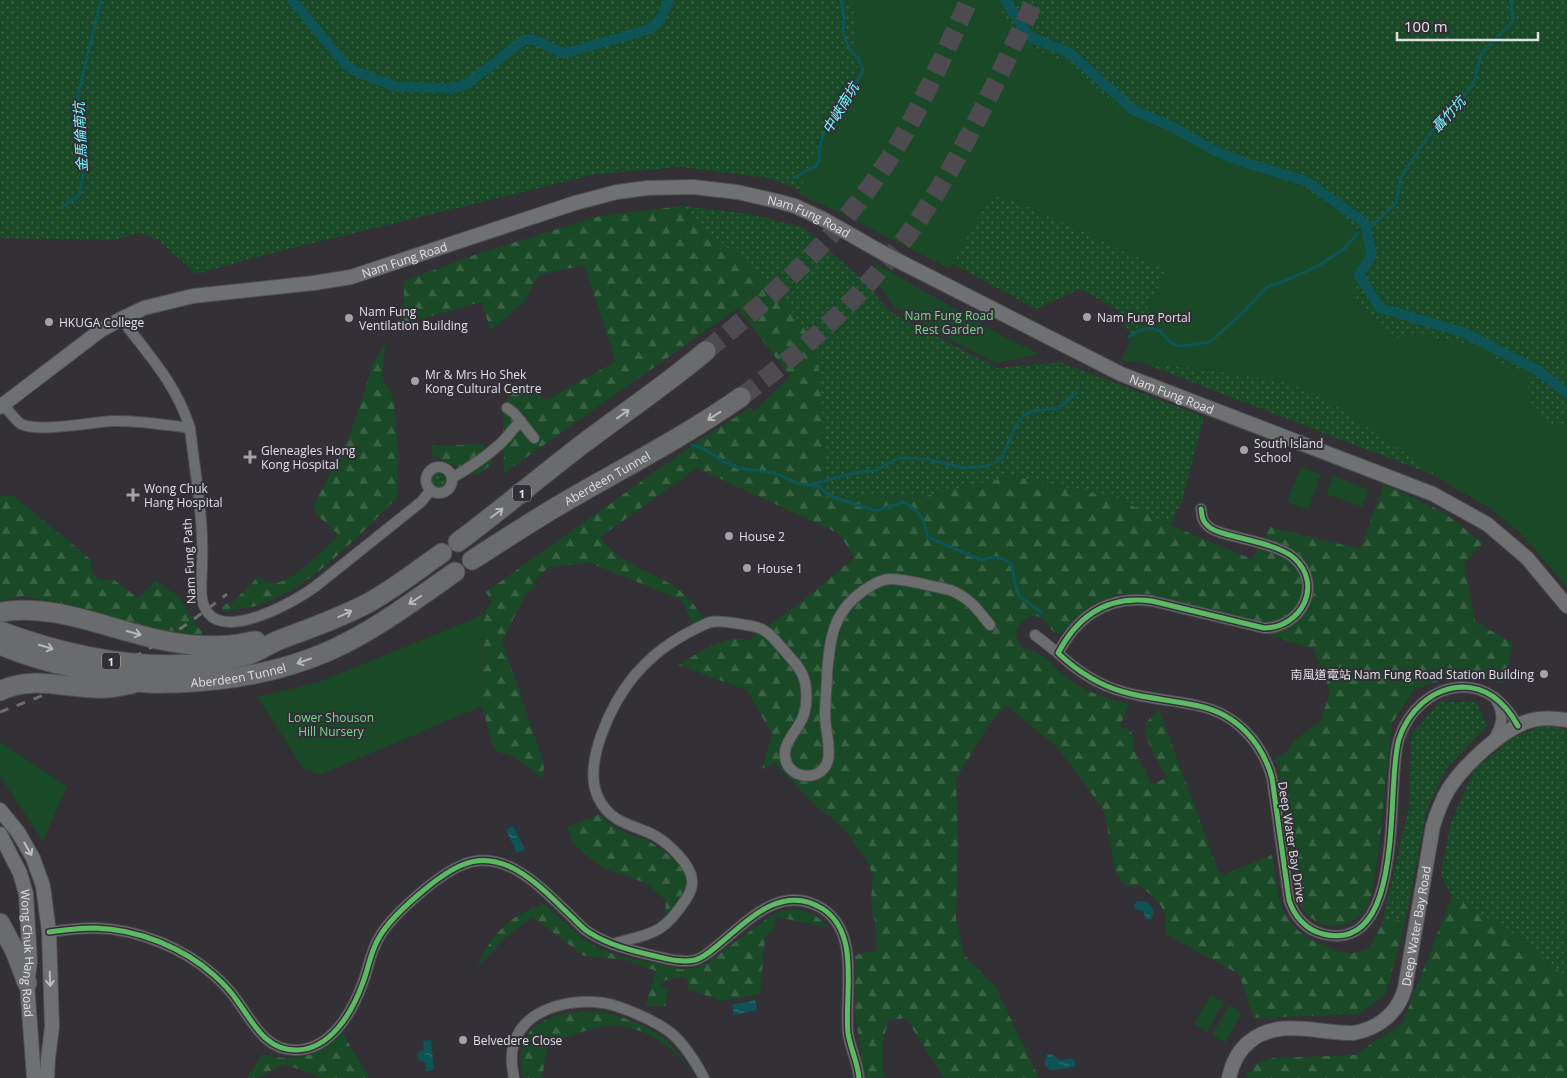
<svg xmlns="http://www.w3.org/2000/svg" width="1567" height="1078" font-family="'Open Sans','Noto Sans TC',sans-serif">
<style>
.grass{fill:url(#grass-dots)}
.forest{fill:url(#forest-firs)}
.green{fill:#194926}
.water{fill:url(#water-ripples)}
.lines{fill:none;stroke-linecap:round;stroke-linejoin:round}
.stream{stroke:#0e5457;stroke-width:3}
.canal{stroke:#0e5457;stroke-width:10}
.highway-tunnel{stroke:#4d4b4f;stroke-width:19;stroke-dasharray:19 9;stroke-linecap:butt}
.street-casing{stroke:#4f4e50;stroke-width:12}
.secondary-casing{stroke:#4f4e50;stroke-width:16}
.highway-casing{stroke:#4f4e50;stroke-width:21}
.street{stroke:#6c6d6e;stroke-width:10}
.secondary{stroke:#6e7071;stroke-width:14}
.highway{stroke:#6a6b6c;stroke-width:19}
.rail{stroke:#6c6c6d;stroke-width:3;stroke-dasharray:9 9;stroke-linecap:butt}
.cycleway-casing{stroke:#322f37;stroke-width:8}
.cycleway{stroke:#5cba63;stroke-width:5}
.oneway{stroke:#b8b7bb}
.oneway2{stroke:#bfbec2}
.poi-dot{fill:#a5a3a7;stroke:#322f37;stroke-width:2}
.labels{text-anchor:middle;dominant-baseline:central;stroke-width:4;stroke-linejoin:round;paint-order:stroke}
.shield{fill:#322f37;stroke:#adabb1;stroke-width:1}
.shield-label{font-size:11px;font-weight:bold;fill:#e2e0e5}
.street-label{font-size:12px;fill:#e2e0e5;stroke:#322f37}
.poi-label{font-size:12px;fill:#e2e0e5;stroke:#322f37;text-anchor:start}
.park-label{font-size:12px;fill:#79d98b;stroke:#322f37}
.water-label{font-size:14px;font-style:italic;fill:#77f8fc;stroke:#322f37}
</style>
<defs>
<pattern id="grass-dots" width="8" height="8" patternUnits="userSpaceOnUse" patternTransform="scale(1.25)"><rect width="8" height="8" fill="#194926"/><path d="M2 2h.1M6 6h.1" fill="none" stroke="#3a6345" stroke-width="1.8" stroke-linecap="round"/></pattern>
<pattern id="forest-firs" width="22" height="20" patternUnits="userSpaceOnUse" patternTransform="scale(1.25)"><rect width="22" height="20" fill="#194926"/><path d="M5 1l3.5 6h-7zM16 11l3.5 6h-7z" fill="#3a6345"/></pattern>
<pattern id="water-ripples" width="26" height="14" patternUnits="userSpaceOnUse" patternTransform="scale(1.25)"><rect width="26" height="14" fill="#0e5457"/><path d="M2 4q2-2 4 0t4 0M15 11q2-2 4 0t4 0" fill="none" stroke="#316c6f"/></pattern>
</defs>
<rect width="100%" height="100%" fill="#333135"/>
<g class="grass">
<path d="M0,0H1567V577L1480,493L1145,364L1118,310L1080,289L1036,309L843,205L768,178L681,167L597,174L272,253L196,274L158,240L141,233L113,240L0,238Z"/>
<path d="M682,206L750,214L802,227L864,281L889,311L997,368L1061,362L1204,417L1181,504L1170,525L1119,499L1012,476L926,496L826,498L823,424L702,226Z"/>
<circle cx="438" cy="481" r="9"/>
<path d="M1439,702H1477L1487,726L1445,770L1427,809L1406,919L1382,923L1409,807L1411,736Z"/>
<path d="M1545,725L1567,730V978L1518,937L1452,896L1441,875L1450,825L1474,770L1513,737Z"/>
</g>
<g class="forest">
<path d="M682,206L702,226L774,287L817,346L823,424L826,498L926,496L1012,476L1119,499L1170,525L1252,559L1270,527L1360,549L1384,484L1443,512L1483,543L1464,564L1475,621L1512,643L1505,684L1464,672L1415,689L1392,723L1379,847L1371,898C1357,936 1310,935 1297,897L1280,775L1275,759L1287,752L1295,740L1311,728L1320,723L1330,692L1314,649L1274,637L1251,626L1149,594H1117L1089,607L1070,626L1060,634C1047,633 1050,615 1033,616C1026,617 1021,621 1018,627C1016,630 1016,634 1017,638C1021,652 1034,649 1044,656C1051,662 1056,669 1063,675C1083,691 1105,698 1129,704L1120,726L1131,731L1133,737V748L1152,785L1167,777C1161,765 1142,738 1146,725C1148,718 1155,715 1159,709L1220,876L1272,855C1279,898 1277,926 1323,945C1329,948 1346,954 1352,953C1358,952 1365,949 1370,947L1382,923L1406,919L1386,994L1359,1014L1254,1018L1239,974L1165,934C1168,907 1159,902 1141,886H1125L1115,870L1104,810L1057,747L1006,705L989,724L956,779L958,838L956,919L964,955L995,986L1039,1078H944L906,1018L889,1020C882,1039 881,1058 885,1078H865L855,1014V955L877,950L875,922L871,902L873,875L866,859L845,830L828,815L818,808L775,763L762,769L772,734L747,690L678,665L712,645L734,638L749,640L800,603L854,558L840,534L697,468L600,537C630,579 678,569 703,619L692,624L682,600L590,563L549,567L533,582L536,586L526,594L502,641L544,764L543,779L515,757L494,750L482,706L483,615L492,602L486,592L704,437L750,408L755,411L790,376L738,308L504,473L503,416L513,382L547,400L616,361L584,265L539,275L524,302L491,330L481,302L404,324V281L483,252L600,216Z"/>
<path d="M386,340L382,376L394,400L398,453L397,498C356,537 316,584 262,604C251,608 237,609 225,612L221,609L227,603L230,605L258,577C262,579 267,583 272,583C292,585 324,548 339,535L315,513L314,505L347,441L363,397L372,366Z"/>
<path d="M482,444L493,463L477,476L432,455L431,446Z"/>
<path d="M0,496H14L91,560L92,573L101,580H114L138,598L156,581L178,596L204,636L152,628L87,609L22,596L0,601Z"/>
<path d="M600,814C605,819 611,824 617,828C626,834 637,836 646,840C660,847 691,868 687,887C684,899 672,909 665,919L666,901L646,883L603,868L591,859L573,843L567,827Z"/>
<path d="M1452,896L1518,937L1567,978V1078H1246L1257,1063L1273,1058L1355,1055L1403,1022Z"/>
<path d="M544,904L585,940L598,948L616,955L680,969L694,968L707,963L772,915C793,905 813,909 828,927L776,917L773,930L765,938L760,994L722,1001L688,989L687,978H674L663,981L660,986L669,989L665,1006H645L656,971L626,960L584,956L533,917L508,935L476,968C492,934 508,916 544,904Z"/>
<path d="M591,1011C612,1011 655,1028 670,1043C679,1053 687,1066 694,1078C688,1070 683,1060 675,1053C658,1036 629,1023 604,1026C586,1029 566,1038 548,1043L542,1078H523C512,1025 546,1014 591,1011Z"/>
<path d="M342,1032L369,1078H323L284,1064L257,1078H247L262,1054C291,1063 322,1057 342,1032Z"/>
</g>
<g class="green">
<path d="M851,0H995L1013,34L1026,46L1062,61L1075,69L1120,109L1132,116L1172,129L1215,154L1299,182L1343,219L1364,233L1367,236V242C1362,255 1352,277 1353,290C1355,302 1362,304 1369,312C1374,318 1377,325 1382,331C1393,342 1410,337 1423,333L1436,340L1457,342L1489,348C1494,356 1499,364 1509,368C1515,371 1522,370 1528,375C1529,382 1527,388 1528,395C1530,416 1546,428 1567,424V587L1521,534L1493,510L1454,488L1409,455L1322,397L1288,383L1210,370L1121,360L1167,270L1012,200L997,197L986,203L950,269L832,209L799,194L805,176L833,114L855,76L858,67L855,15Z"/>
<path d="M875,263L1002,336L1041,354L996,363L944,336L893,306L880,285Z"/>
<path d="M1301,467L1321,474L1308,510L1287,502Z"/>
<path d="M1333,476L1369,489L1362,507L1326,494Z"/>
<path d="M483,615L482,706L320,775L304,769L257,697L319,682Z"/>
<path d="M0,742L67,786L43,841L0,776Z"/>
<path d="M1211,995L1224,1002L1207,1032L1194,1024Z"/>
<path d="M1229,1005L1242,1013L1225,1043L1212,1035Z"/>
</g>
<g class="water">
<path d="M513,826L525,849L517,853L506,830Z"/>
<path d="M1142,901C1151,903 1157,911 1151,919H1146L1143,911C1139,909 1135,911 1134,906L1136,902Z"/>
<path d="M755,1000L757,1010L734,1015L732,1005Z"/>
<path d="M431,1040L434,1070L426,1071L425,1062L420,1061L417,1056L418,1053L424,1049L423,1041Z"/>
<path d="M1049,1054L1054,1055L1061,1061C1067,1060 1071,1055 1075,1062V1066C1072,1067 1053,1071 1051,1070C1043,1067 1043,1058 1049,1054Z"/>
</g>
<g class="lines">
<g class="stream">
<path d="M793,178L816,166L820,158L819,152L823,135L838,109L852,91L863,70L858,58L850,50L843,33L844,19L841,0"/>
<path d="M61,208L79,195L83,175L78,128V95L101,0"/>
<path d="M1372,226L1396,203L1401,177L1429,135L1474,84L1481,54L1513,21L1511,0"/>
<path d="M1129,337L1138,331L1149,328L1160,331L1172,344L1182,346L1210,342L1241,314L1267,287L1287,280L1318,266L1345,248L1358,233"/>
<path d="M692,445L704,449L728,464L739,468L775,473L799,484L818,486L832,497L877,511L903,502C922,512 923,518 928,537L981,560L993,557L1003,559L1012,565L1015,584L1019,596L1041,612"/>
<path d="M813,484L854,473L877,470L898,458L926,459L964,468L986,466L998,461L1003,455L1015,427L1024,415L1034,411L1058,408L1077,393"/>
</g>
<g class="canal">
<path d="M292,0L346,65L357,72L397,87L450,88L458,87L468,83L524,40C541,36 549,52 566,53L650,29L660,20L669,0"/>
<path d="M1005,0L1030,37L1070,53L1133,110L1173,127L1215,151L1246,163L1306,181L1365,223L1372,255L1359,275L1380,308L1465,333L1537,370L1567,393"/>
</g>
<g class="highway-tunnel">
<path d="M706,351C774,295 841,234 889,159C921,109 944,54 969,0"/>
<path d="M741,397C803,351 860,299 907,236C960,164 996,81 1035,0"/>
</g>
<defs>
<g id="street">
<path d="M121,319C149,355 176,384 190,428C195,473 204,520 202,565C202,580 198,601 208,613C229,639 296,601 316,586L421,502L431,490"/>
<path d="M3,404C8,410 15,420 21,424C40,433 91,422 113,421C139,420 164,425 190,428"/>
<path d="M507,408L514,413L534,438"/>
<circle cx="439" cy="480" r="13"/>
<path d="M452,478C469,468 486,457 500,444C508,437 513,428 521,421"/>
<path d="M1201,509C1202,516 1202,521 1208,526C1213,531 1222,533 1229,535C1247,540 1281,546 1294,558C1324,585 1301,628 1264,628L1152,601C1108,595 1078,615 1058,653C1077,671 1098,685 1124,692C1148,699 1174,700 1199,706C1236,714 1262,742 1272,778L1289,900C1294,916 1306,930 1323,934C1408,955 1385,783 1399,739C1408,711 1432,688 1462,687C1489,687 1506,704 1518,726"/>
<path d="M1035,635L1058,653"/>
<path d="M1493,740C1502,726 1505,715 1496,700"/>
<path d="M49,932C64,930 80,928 95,928C138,929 184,948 215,976C224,984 232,993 238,1002C254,1024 266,1051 297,1050C331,1049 352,1012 362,985C369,968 370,951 380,936C393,914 438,875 462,865C506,846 543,890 573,918C578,923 584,930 590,933C609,945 633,951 655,956C668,959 681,963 695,960C706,957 714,948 723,941C751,917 784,884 823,909C861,934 844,995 848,1033C850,1048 858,1063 859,1078"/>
<path d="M612,944C652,933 663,935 686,899C690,893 693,887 692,880C691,864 668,843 654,835C642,829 629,826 617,819C609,814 602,806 598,797C582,763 612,703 634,676C653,654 671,641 697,628C702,626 706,623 711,622C720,620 732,623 741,624C749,626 758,626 765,631C772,635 777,643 783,649C791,659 802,668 805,682C807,693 807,706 803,717C798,730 783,742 785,757C788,780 822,783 828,760C831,746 825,729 825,715C825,701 827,688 827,674C830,639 832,613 863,591C872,585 881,579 891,579C906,579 934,587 950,590C969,597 978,610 990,625"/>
<path d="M514,1078C512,1067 510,1055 514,1044C524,1008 571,998 604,1003C621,1006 653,1020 667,1030C683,1041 695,1061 704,1078"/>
</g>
<g id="secondary">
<path id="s1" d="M0,407L101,330L121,319L144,308L193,296L314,283L351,277L575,203L617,192L647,188L693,187L737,192L781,202L795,206L823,219L883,253L1121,374L1433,494L1487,524L1527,558L1567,606"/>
<path d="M0,810L18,832L33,858L43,886L49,932L52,1027L48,1059L47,1078"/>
<path id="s2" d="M0,834L20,873L26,894L30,962L27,983L34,1078"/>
<path id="s3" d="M1229,1078C1232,1064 1238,1051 1249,1042C1278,1017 1320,1034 1354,1033C1379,1028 1398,1013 1405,988L1433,826C1437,813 1441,802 1448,790C1463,766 1501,730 1529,721C1541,717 1554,718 1567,720"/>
</g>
<g id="highway">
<path d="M458,542C501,510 542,475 584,443C625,412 667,384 706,351"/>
<path id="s4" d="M472,560C502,541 532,521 563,503C623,468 684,437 741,397"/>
<path d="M0,612C56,603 107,629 161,640C184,645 207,647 230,645C239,644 247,642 256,641"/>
<path d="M0,631C78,660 163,676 245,656C259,652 267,645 279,640C311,628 340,618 370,602C395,588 418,570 442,553"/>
<path id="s5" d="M0,645C33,659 64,666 99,673C112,675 126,680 139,682C152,684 165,683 177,683C229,681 281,672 329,651C374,631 415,600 455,572"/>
<path d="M0,691C33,674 70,690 105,688C114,688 123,685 132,684"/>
<path d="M0,923L15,951L27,983"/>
</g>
</defs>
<use href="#street" class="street-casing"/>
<use href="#secondary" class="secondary-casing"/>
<use href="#highway" class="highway-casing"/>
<use href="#street" class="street"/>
<use href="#secondary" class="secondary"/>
<use href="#highway" class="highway"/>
<path class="rail" d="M0,712C51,692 104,674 152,647C178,631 203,613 227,594"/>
<defs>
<g id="cycleway">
<path d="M1201,509C1202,516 1202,521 1208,526C1213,531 1222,533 1229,535C1247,540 1281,546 1294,558C1324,585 1301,628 1264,628L1152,601C1108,595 1078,615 1058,653C1077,671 1098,685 1124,692C1148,699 1174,700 1199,706C1236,714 1262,742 1272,778L1289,900C1294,916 1306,930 1323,934C1408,955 1385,783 1399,739C1408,711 1432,688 1462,687C1489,687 1506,704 1518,726"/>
<path d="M49,932C64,930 80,928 95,928C138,929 184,948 215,976C224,984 232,993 238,1002C254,1024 266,1051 297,1050C331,1049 352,1012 362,985C369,968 370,951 380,936C393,914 438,875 462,865C506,846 543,890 573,918C578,923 584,930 590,933C609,945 633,951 655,956C668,959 681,963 695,960C706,957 714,948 723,941C751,917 784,884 823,909C861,934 844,995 848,1033C850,1048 858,1063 859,1078"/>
</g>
</defs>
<use href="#cycleway" class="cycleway-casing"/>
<use href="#cycleway" class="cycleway"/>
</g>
<defs><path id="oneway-shaft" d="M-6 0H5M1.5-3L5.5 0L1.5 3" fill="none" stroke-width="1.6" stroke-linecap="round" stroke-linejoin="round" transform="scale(1.25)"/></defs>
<g class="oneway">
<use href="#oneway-shaft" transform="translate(623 414) rotate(-36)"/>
<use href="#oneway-shaft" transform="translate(714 416) rotate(147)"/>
<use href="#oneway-shaft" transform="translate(497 513) rotate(-37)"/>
<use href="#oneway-shaft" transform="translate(415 600) rotate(146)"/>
<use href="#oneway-shaft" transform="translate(345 614) rotate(-25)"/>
<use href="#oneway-shaft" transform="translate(134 633) rotate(16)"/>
<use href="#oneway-shaft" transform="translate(46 647) rotate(17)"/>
<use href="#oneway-shaft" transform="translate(304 661) rotate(161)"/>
</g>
<g class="oneway2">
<use href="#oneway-shaft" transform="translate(28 849) rotate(60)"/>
<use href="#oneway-shaft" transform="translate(50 979) rotate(88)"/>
</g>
<g class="poi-dot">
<circle cx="1087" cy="317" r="5"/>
<circle cx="349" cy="318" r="5"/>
<circle cx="49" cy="322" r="5"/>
<circle cx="415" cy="381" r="5"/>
<circle cx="1244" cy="450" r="5"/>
<path d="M247.5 449.5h5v5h5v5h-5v5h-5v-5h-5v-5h5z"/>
<path d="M130.5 487.5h5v5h5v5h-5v5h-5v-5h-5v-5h5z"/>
<circle cx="729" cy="536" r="5"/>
<circle cx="747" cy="568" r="5"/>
<circle cx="1544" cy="674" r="5"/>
<circle cx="463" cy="1040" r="5"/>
</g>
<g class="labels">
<g class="shield">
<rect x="513" y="484.5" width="18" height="17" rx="4"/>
<rect x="102" y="652.5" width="18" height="17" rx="4"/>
</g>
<g class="shield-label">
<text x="522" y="493">1</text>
<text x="111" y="661">1</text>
</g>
<g class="street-label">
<text stroke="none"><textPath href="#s1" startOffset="861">Nam Fung Road</textPath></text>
<text stroke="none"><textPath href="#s1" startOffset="441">Nam Fung Road</textPath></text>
<text stroke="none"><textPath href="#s1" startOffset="1266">Nam Fung Road</textPath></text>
<text stroke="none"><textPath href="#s4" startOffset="158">Aberdeen Tunnel</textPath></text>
<text transform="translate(189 561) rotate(-93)">Nam Fung Path</text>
<text stroke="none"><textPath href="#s5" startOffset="244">Aberdeen Tunnel</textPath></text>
<text transform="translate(1292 842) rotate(81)">Deep Water Bay Drive</text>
<text stroke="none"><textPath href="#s3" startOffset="285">Deep Water Bay Road</textPath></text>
<text stroke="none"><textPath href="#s2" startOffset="125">Wong Chuk Hang Road</textPath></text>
</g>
<g class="poi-label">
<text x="359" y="311">Nam Fung<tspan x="359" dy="14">Ventilation Building</tspan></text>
<text x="1097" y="317">Nam Fung Portal</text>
<text x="59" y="322">HKUGA College</text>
<text x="425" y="374">Mr &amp; Mrs Ho Shek<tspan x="425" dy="14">Kong Cultural Centre</tspan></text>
<text x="1254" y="443">South Island<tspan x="1254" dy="14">School</tspan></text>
<text x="261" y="450">Gleneagles Hong<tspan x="261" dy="14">Kong Hospital</tspan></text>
<text x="144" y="488">Wong Chuk<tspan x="144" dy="14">Hang Hospital</tspan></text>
<text x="739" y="536">House 2</text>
<text x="757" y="568">House 1</text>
<text x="1534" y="674" text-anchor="end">南風道電站 Nam Fung Road Station Building</text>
<text x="473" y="1040">Belvedere Close</text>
</g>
<g class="park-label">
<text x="949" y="315">Nam Fung Road<tspan x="949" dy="14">Rest Garden</tspan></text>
<text x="331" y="717">Lower Shouson<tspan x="331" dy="14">Hill Nursery</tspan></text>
</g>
<g class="water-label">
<text transform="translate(840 108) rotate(-59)">中峽南坑</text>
<text transform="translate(1448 114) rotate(-48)">聶竹坑</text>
<text transform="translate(80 137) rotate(-93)">金馬倫南坑</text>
</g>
</g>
<path d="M1397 32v8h141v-8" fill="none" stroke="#e2e0e5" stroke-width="2.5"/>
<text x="1404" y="32" font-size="15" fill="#e2e0e5" stroke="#322f37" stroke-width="4" paint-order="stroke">100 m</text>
</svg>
